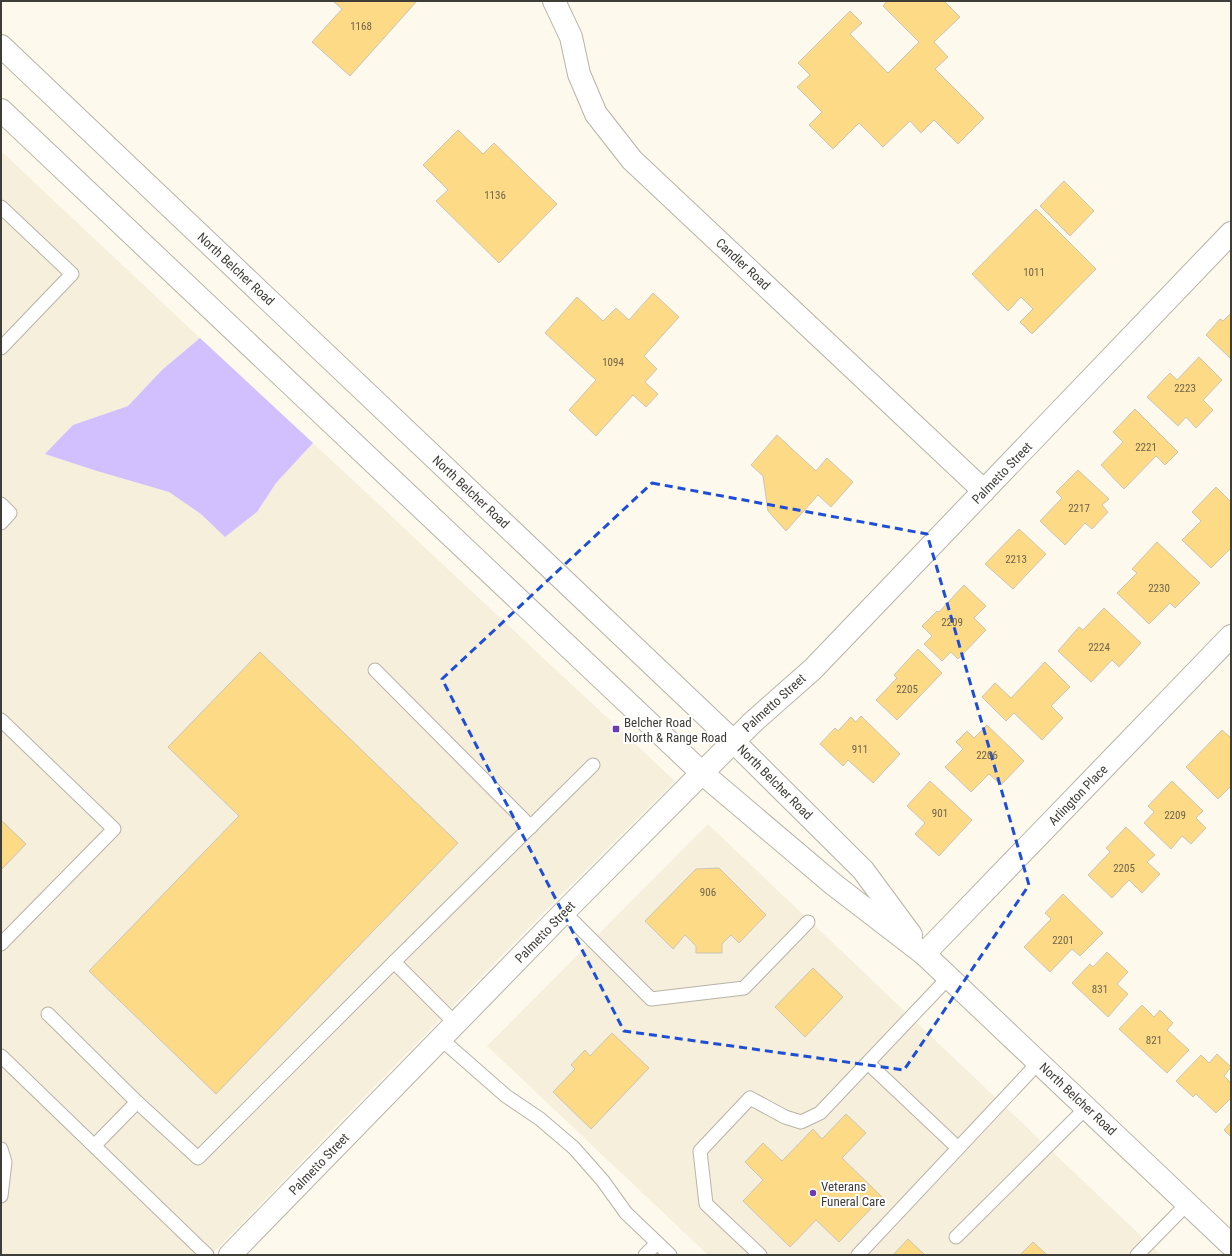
<svg xmlns="http://www.w3.org/2000/svg" width="1232" height="1256" font-family="'Roboto Condensed',sans-serif">
<style>
.built{fill:#f6efdc}
.green{fill:#d1bffe}
.building{fill:#fdda85;stroke:#cac5b9}
.lines{fill:none;stroke-linecap:round;stroke-linejoin:round}
.lane-casing{stroke:#b8b3a7;stroke-width:15}
.street-casing{stroke:#b8b3a7;stroke-width:24}
.secondary-casing{stroke:#b8b3a7;stroke-width:24}
.lane{stroke:#fff;stroke-width:13}
.street{stroke:#fff;stroke-width:22}
.secondary{stroke:#fff;stroke-width:22}
.marked{fill:none;stroke:#1d4ed8;stroke-width:3;stroke-dasharray:8 5;stroke-linejoin:round}
.poi-dot{fill:#6a3bb2;stroke:#fff;stroke-width:1.5}
.labels{text-anchor:middle;dominant-baseline:central;stroke-width:4;stroke-linejoin:round;paint-order:stroke}
.number-label{font-size:11px;fill:#6e644b}
.street-label{font-size:13px;fill:#3f3d38;stroke:#fff}
.poi-label{font-size:13px;fill:#3f3d38;stroke:#fff;text-anchor:start}
</style>
<rect width="100%" height="100%" fill="#fef9ed"/>
<g class="built">
<path d="M1,151L200,338L163,369L128,406L73,425L46,454L97,471L169,492L201,514L225,537L257,512L276,483L313,443L675,781L554,902L211,1255H1Z"/>
<path d="M708,824L1161,1255H708L487,1046Z"/>
</g>
<path class="green" d="M200,338L313,443L276,483L257,512L225,537L201,514L169,492L97,471L45,454L73,425L128,406L163,369Z"/>
<g class="building">
<path d="M333,1H417L350,76L312,42L342,9Z"/>
<path d="M887,1H944L960,17L934,42L948,57L935,69L984,118L958,144L934,120L921,133L910,121L883,147L859,123L833,149L809,125L822,112L797,87L810,75L798,63L850,11L862,23L850,34L888,73L919,42L883,6Z"/>
<path d="M458,130L483,154L494,143L557,204L499,263L436,201L448,190L423,165Z"/>
<path d="M1064,181L1094,211L1070,236L1040,206Z"/>
<path d="M1036,209L1096,269L1032,334L1020,322L1033,309L1021,297L1008,311L972,274Z"/>
<path d="M653,293L679,317L644,356L657,369L645,382L658,394L646,407L633,395L596,436L569,410L596,380L545,333L577,297L603,321L616,308L629,320Z"/>
<path d="M1231,313V359L1206,335L1220,319L1223,321Z"/>
<path d="M1199,357L1222,380L1203,400L1213,410L1196,428L1186,417L1178,426L1147,397L1170,373L1177,380Z"/>
<path d="M1135,409L1178,452L1165,465L1156,456L1124,489L1101,465L1123,442L1113,432Z"/>
<path d="M777,435L816,471L827,458L853,482L831,507L818,495L786,531L768,511L763,476L751,465Z"/>
<path d="M1078,470L1109,499L1102,505L1108,512L1092,529L1085,523L1065,545L1040,521L1062,498L1056,492Z"/>
<path d="M1216,487L1231,502V548L1211,568L1182,540L1201,521L1192,512Z"/>
<path d="M1019,529L1046,554L1013,589L985,564Z"/>
<path d="M1157,542L1200,583L1175,608L1170,603L1149,624L1117,593L1137,573L1132,569Z"/>
<path d="M964,585L986,606L974,618L986,630L958,659L951,652L942,661L924,644L932,636L922,626L937,611L939,612Z"/>
<path d="M1104,608L1141,643L1119,667L1112,660L1091,682L1058,651L1079,627L1083,630Z"/>
<path d="M918,649L942,673L897,720L876,700L897,678L894,675Z"/>
<path d="M260,652L458,843L216,1094L89,971L239,816L168,747Z"/>
<path d="M1045,662L1070,687L1051,706L1063,718L1042,740L1014,713L1006,721L982,697L995,683L1011,698Z"/>
<path d="M861,716L900,754L873,783L848,760L843,766L820,744L835,728L838,731L851,717L856,722Z"/>
<path d="M987,725L1024,761L1001,785L989,774L971,792L945,767L963,749L956,742L967,731L974,738Z"/>
<path d="M1222,730L1231,738V786L1218,799L1186,767Z"/>
<path d="M930,781L972,820L939,856L915,834L925,823L907,806Z"/>
<path d="M1172,781L1203,811L1196,818L1206,828L1191,844L1182,836L1171,849L1144,823L1154,812L1148,806Z"/>
<path d="M1,820L26,844L1,870Z"/>
<path d="M1126,827L1155,855L1147,862L1160,874L1142,893L1129,880L1112,898L1088,875L1110,852L1106,848Z"/>
<path d="M719,868L766,915L739,943L731,935L722,944V953H696V946L685,935L673,949L645,921L696,869Z"/>
<path d="M1063,894L1103,933L1080,956L1072,949L1050,972L1024,947L1051,919L1045,913Z"/>
<path d="M1107,952L1128,972L1117,984L1128,994L1108,1017L1072,983L1090,964L1093,967Z"/>
<path d="M813,968L843,997L805,1037L775,1007Z"/>
<path d="M1142,1005L1154,1017L1160,1010L1173,1023L1167,1030L1189,1050L1167,1073L1119,1029Z"/>
<path d="M612,1033L649,1068L591,1129L553,1092L575,1069L571,1065L585,1050L590,1056Z"/>
<path d="M1217,1054L1231,1067L1224,1076L1231,1083V1098L1216,1113L1196,1094L1193,1097L1176,1081L1201,1055L1209,1063Z"/>
<path d="M846,1114L866,1133L842,1158L882,1197L839,1242L816,1220L790,1247L743,1201L763,1180L745,1162L763,1143L782,1161L813,1129L822,1139Z"/>
<path d="M1231,1122V1137L1224,1130Z"/>
<path d="M908,1239L925,1255H893Z"/>
<path d="M1033,1242L1047,1255H1020Z"/>
</g>
<g class="lines">
<defs>
<g id="lane">
<path d="M1,207L72,274L1,348"/>
<path d="M1,504L10,513L1,523"/>
<path d="M375,670L531,827"/>
<path d="M1,720L114,829L1,944"/>
<path d="M564,912L651,999L744,988L808,922"/>
<path d="M394,962L593,765"/>
<path d="M48,1014L137,1102L198,1158L394,962L456,1024"/>
<path d="M441,1039L506,1096L540,1119L574,1148L603,1181L626,1213L670,1255"/>
<path d="M1,1056L207,1255"/>
<path d="M868,1063L958,1148"/>
<path d="M95,1145L137,1102"/>
<path d="M1,1149L5,1162L1,1196"/>
<path d="M956,1237L1087,1107"/>
<path d="M645,1255L657,1243"/>
<path d="M760,1255L706,1204L700,1151L750,1098L785,1117L801,1122L820,1113L949,977"/>
<path d="M858,1255L1039,1062"/>
<path d="M1137,1255L1188,1203"/>
</g>
<g id="street">
<path d="M554,1L571,37L579,74L596,114L632,160L984,491"/>
<path d="M702,773L753,722L813,669L1231,233"/>
<path d="M924,954L1231,636"/>
</g>
<g id="secondary">
<path d="M1,46L733,741L863,870L911,935"/>
<path d="M1,110L702,773L833,884L924,954L1231,1245"/>
<path d="M230,1255L564,912L702,773"/>
</g>
</defs>
<use href="#lane" class="lane-casing"/>
<use href="#street" class="street-casing"/>
<use href="#secondary" class="secondary-casing"/>
<use href="#lane" class="lane"/>
<use href="#street" class="street"/>
<use href="#secondary" class="secondary"/>
</g>
<path class="marked" d="M652,483L927,534L1029,885L904,1070L624,1031L442,679Z"/>
<g class="poi-dot">
<rect x="612" y="725" width="8" height="8" rx="2"/>
<circle cx="813" cy="1193" r="4"/>
</g>
<g class="labels">
<g class="number-label">
<text x="361" y="26">1168</text>
<text x="495" y="195">1136</text>
<text x="1034" y="272">1011</text>
<text x="613" y="362">1094</text>
<text x="1185" y="388">2223</text>
<text x="1146" y="447">2221</text>
<text x="1079" y="508">2217</text>
<text x="1016" y="559">2213</text>
<text x="1159" y="588">2230</text>
<text x="952" y="622">2209</text>
<text x="1099" y="647">2224</text>
<text x="907" y="689">2205</text>
<text x="860" y="749">911</text>
<text x="987" y="755">2206</text>
<text x="940" y="813">901</text>
<text x="1175" y="815">2209</text>
<text x="1124" y="868">2205</text>
<text x="708" y="892">906</text>
<text x="1063" y="940">2201</text>
<text x="1100" y="989">831</text>
<text x="1154" y="1040">821</text>
</g>
<g class="street-label">
<text transform="translate(743 264) rotate(43)">Candler Road</text>
<text transform="translate(236 269) rotate(43)">North Belcher Road</text>
<text transform="translate(1002 473) rotate(-46)">Palmetto Street</text>
<text transform="translate(471 492) rotate(43)">North Belcher Road</text>
<text transform="translate(774 703) rotate(-42)">Palmetto Street</text>
<text transform="translate(775 782) rotate(45)">North Belcher Road</text>
<text transform="translate(1078 795) rotate(-46)">Arlington Place</text>
<text transform="translate(545 932) rotate(-46)">Palmetto Street</text>
<text transform="translate(1078 1099) rotate(43)">North Belcher Road</text>
<text transform="translate(319 1164) rotate(-46)">Palmetto Street</text>
</g>
<g class="poi-label">
<text x="624" y="722">Belcher Road<tspan x="624" dy="15">North &amp; Range Road</tspan></text>
<text x="821" y="1186">Veterans<tspan x="821" dy="15">Funeral Care</tspan></text>
</g>
</g>
<rect width="1232" height="1256" fill="none" stroke="#3f3d38" stroke-width="4"/>
</svg>
